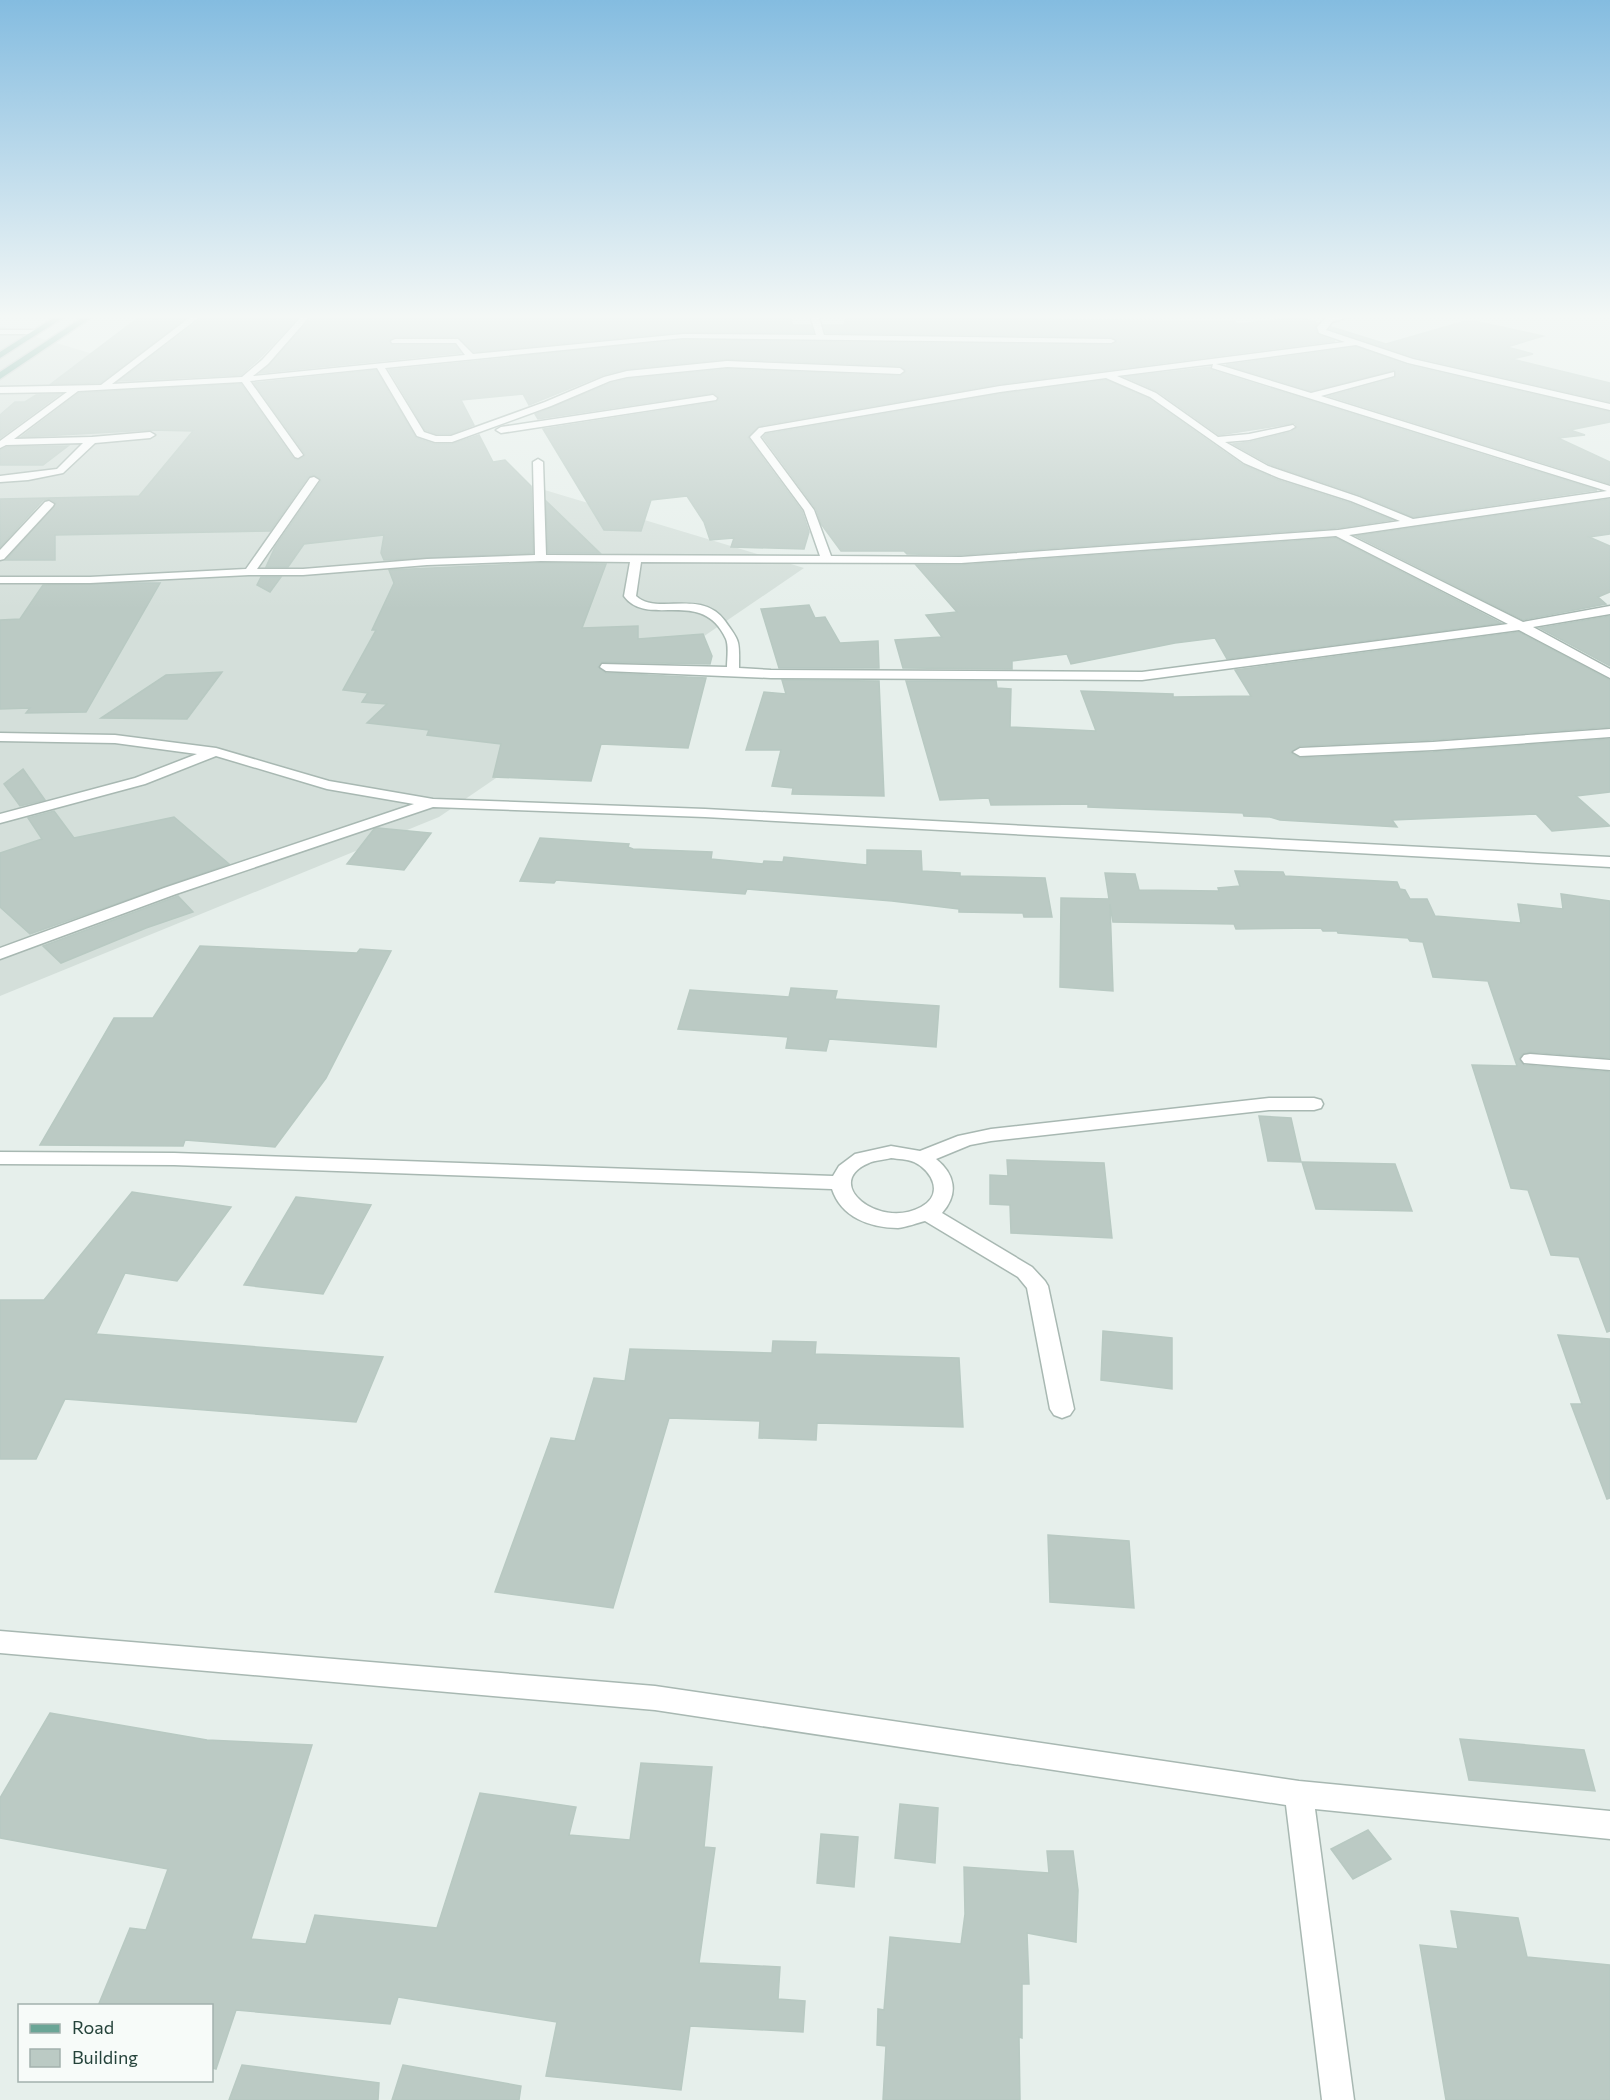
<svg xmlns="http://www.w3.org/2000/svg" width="1610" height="2100" font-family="Commissioner,sans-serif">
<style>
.built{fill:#d4dfda}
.building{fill:#bbcac4;stroke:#b8c9c2;stroke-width:1.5}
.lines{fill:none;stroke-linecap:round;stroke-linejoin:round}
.minor-casing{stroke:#a8b8b2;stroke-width:3}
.major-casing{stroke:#c2cac8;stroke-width:3}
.minor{fill:#fff;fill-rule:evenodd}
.major{fill:#6aa596;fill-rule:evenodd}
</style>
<rect width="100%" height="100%" fill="#e6efeb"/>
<path class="built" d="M0,326L804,568L439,817L0,996Z"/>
<g class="building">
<path d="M791,315L792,325H811L813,333L683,332L474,352L458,337H395L389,340L392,345H455L461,353L260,373L311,319Z"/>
<path d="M846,317L1235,321L1237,324L1302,317L1318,323L1315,328L1318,335L1335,341L1000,384L759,426L748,438L802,511L809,532L804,549L731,547L734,538L710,540L704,522L687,496L651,500L641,531L604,530L543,429L716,402L719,397L714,393L538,419L535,414L611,383L627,379L727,369L900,376L906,371L901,366L727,359L627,369L603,375L529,405L523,394L461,400L474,425L451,434H436L425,430L389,370L683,340L1111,345L1117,342L1111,337L826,333L823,325H844Z"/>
<path d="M138,318L185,319L100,383L51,384Z"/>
<path d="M216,318L297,319L260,358L241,375L119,381L201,319Z"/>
<path d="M1469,320L1543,336L1507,347L1533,354L1512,359L1610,383V402L1414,357L1330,329L1331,327L1386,344Z"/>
<path d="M1356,347L1407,365L1610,412V422L1570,430L1585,435L1558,438L1610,462V484L1329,396L1395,378V370L1311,391L1226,365Z"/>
<path d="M1210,367L1211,370L1597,490L1413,517L1360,495L1269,464L1233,444L1250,442L1291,432L1297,427L1295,423L1219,435L1157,391L1125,377Z"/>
<path d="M376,370L416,438L434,444H452L479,435L493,462L505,460L531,486L533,553L384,560L381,553L384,535L304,544L288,567H266L275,547L321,481L320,478L313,475L308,477L270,531L55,535V560H6L56,503L50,499L43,500L0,547V499L139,496L193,431L150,430L21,437L79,393L241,384L293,458L297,460L304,457L305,454L254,383Z"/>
<path d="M1106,380L1149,399L1243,465L1278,480L1350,503L1392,520L1338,528L961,555L907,554L904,551H841L821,524L816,509L763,437L766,434L1000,394Z"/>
<path d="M60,394L0,438V415L15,402H25L36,395Z"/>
<path d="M68,446L43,465H0V450L7,447Z"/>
<path d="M1610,499V534L1589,537L1610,546V592L1598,597L1606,604L1523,620L1356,536Z"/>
<path d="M546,501L600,553H548Z"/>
<path d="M1336,538L1501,623L1227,659L1215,638L1175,643L1071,664L1067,654L1012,661V669L903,668L895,640L942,637L926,615L957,612L916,565H961Z"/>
<path d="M541,563L606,564L582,628L638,626V639L703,634L712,656L710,664L602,662L598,667L606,673L706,678L688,748L601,744L591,781L493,777L501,744L427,735L429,730L367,723L387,704L362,702L368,693L343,690L376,630H372L394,583L389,570Z"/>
<path d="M261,577H281L270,592L257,585Z"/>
<path d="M137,583H160L86,712L26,713L30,708L0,709V620L20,619L43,585Z"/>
<path d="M809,605L815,618L825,617L840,643L878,641L879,668H779L761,609Z"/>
<path d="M1610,616V666L1540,628Z"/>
<path d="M1519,632L1610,680V727L1433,740L1300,746L1291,753L1300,758L1433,752L1610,739V792L1576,796L1610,826L1552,831L1536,814L1392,820L1397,827L1280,820L1270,817L1244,816L1243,813L1088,807V804L991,805L989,798L940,800L906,681H996L997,688L1011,689L1010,727L1096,731L1081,691L1173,694V697L1251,696L1235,670Z"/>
<path d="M222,672L187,719L101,718L166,675Z"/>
<path d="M782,680L879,681L884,796L792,794L793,788L772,786L781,750H746L764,692L786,694Z"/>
<path d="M23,769L45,800L20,806L4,784Z"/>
<path d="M54,811L74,838L174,817L229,864L30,934L0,907V853L42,839L28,818Z"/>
<path d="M378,828L431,833L404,870L347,864L374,829Z"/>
<path d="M540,838L629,844L628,847L633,849L712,852L711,859L763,864L764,861L783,862L784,857L867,865V850L921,851L922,871L960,873V876L1045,878L1052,917H1024L1023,913L959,912V909L892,901L747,889L745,894L556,880L554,883L520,881Z"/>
<path d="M1235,871L1283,872L1285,876L1397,882L1400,889L1405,890L1410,899H1427L1435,916L1521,923L1518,904L1563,909L1561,894L1610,901V1058L1530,1052L1522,1054L1519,1059L1524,1065L1610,1072V1331L1607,1332L1579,1257L1551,1255L1528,1190L1511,1188L1472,1065L1517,1066L1488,981L1433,977L1423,942L1410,941L1408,938L1338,933L1337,931H1323L1321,928L1236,929L1234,924L1113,922L1110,904L1113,991L1060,987L1061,898L1109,899L1105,873L1135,874L1139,890L1219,891L1218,888L1240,886Z"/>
<path d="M178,896L193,912L146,928L61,963L43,946Z"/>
<path d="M200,946L357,953L360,949L391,951L326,1078L275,1147L185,1140L183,1146L40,1145L114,1018H153Z"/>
<path d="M791,988L837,991L835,999L939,1006L936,1047L829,1039L826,1051L786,1048L788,1037L678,1029L690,990L789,997Z"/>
<path d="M1259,1116L1291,1118L1301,1162L1268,1161Z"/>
<path d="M1007,1160L1104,1163L1112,1238L1011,1233L1010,1205L990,1204V1175L1008,1176Z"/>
<path d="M1302,1162L1395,1164L1412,1211L1316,1209Z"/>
<path d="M132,1192L231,1207L177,1281L125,1273L96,1334L383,1357L356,1422L65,1399L36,1459H0V1300H44Z"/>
<path d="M296,1197L371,1205L323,1294L244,1285Z"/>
<path d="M1103,1331L1172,1338V1389L1101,1380Z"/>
<path d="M1558,1335L1610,1339V1498L1607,1499L1571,1404H1582Z"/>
<path d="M773,1341L816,1342L815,1354L959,1358L963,1427L817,1423L816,1440L759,1438L760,1421L669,1418L613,1608L495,1592L551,1438L575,1441L594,1378L625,1381L630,1349L772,1353Z"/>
<path d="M1048,1535L1129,1541L1134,1608L1050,1602Z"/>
<path d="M50,1713L207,1740L312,1745L251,1939L306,1944L315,1915L437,1928L480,1793L576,1807L569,1835L630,1840L641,1763L712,1767L704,1847L715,1848L699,1963L780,1967L778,1999L805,2001L803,2032L690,2026L681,2090L546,2076L557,2022L398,1997L390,2024L236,2010L216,2069L212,2068V2006H98L130,1928L146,1930L168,1869L0,1838V1798Z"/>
<path d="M1460,1739L1584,1750L1595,1791L1469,1780Z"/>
<path d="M900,1804L938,1808L935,1863L895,1858Z"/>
<path d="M1368,1830L1391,1859L1353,1879L1331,1849Z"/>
<path d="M821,1834L858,1837L854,1887L817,1883Z"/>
<path d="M1047,1851H1073L1078,1890L1076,1942L1027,1933L1029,1984H1022V2038L1019,2037L1020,2100H883L886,2046L877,2045L878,2009L884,2010L890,1937L961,1944L965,1914L964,1867L1049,1873Z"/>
<path d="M1451,1911L1518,1918L1527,1957L1610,1965V2100H1446L1420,1945L1458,1949Z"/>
<path d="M242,2065L379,2083L378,2100H229Z"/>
<path d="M403,2065L521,2086L519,2100H392Z"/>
</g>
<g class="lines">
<defs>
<g id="minor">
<path d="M193,315H202L112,384L242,377L262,360L303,315H311L268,364L253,376L465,355L456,343H392L391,341L395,339H458L473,354L683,334L816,335L810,315H818L824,335L1111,339L1115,341L1111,343L683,338L385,368L424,432L436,436H451L545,402L604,377L627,371L727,361L900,368L904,371L900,374L727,367L627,377L610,381L551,406L452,442H435L417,436L377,368L250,381L303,455L298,458L295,457L242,382L78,391L14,439L92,437L150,432L155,435L150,438L95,443L63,473L28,480L0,482V476L57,469L83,443L6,445L0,448V441L67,392L0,393V387L101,385Z"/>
<path d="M1341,315H1355L1332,322L1326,330L1413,359L1610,404V410L1408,363L1356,345L1216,364L1311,393L1394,372V376L1321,396L1610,486V497L1349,535L1523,622L1610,606V614L1533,627L1610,669V678L1519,630L1142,680L771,678L606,671L600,667L602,664L727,667C727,659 729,646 726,639C702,586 648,629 624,596L630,562L541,561L427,565L303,575H249L90,583H0V577H90L246,569L310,478L314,477L319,480L257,569H303L427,559L535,555L533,462L538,459L543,462L546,555L820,556L804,510L750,437L759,428L1000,386L1345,342L1319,333L1317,327L1326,318ZM1213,364L1212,368L1607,491L1413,519L1359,497L1268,466L1225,442L1249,440L1290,430L1295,427L1293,425L1249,434L1218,437L1156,393L1117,376ZM1106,378L1150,397L1244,463L1279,478L1351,501L1400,521L1338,530L961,557L831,556L814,510L760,437L765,432L1000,392ZM1336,536L1508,624L1142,672L771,670L739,668C739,641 741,643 725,621C701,588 657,616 636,596L641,562L961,563Z"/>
<path d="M0,330H36L40,332L36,334H0Z"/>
<path d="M713,395L717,398L716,400L501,433L496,430L501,427Z"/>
<path d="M49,501L54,504L53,506L4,559L0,560V550L45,502Z"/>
<path d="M1610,729V737L1433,750L1300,756L1293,752L1300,748L1433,742Z"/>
<path d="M0,733L115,735L216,748L329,781L433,799L705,809L1610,857V867L705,817L433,807L176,894L0,959V948L164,888L414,804L327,789L216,756L145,784L0,823V814L135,778L197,754L115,743L0,741Z"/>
<path d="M1530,1054L1610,1060V1070L1524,1063L1521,1059L1524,1055Z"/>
<path d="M1269,1098H1314L1321,1100L1323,1104L1321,1108L1314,1110H1269L991,1141L970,1145L936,1159C955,1174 959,1194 942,1213L1032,1267L1045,1281L1048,1286L1074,1409L1070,1415L1062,1418L1054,1415L1050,1409L1027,1288L1018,1277L925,1221C917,1223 907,1227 898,1228C870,1228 841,1217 832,1189L174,1165L0,1164V1152L174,1153L833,1176L839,1166L855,1154L891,1146L920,1151L958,1136L991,1129ZM891,1158C898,1159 907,1159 914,1162C933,1171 944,1195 921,1207C879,1230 821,1183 869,1163C875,1160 884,1160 891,1158Z"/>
<path d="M0,1631L655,1686L1299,1781L1610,1811V1839L1315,1809L1354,2100H1322L1286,1805L655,1710L0,1653Z"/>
</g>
<g id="major">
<path d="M58,315H67L0,358V352Z"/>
<path d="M86,315H95L0,379V372Z"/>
</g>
</defs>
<use href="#minor" class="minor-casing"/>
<use href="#major" class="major-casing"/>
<use href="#minor" class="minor"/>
<use href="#major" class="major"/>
</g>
<linearGradient id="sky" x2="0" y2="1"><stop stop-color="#84bce0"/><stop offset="0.52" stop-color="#f4f8f6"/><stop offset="1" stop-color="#f4f8f6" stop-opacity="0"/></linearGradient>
<rect width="1610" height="609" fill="url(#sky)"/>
<rect x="18" y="2004" width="195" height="78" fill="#f7fbf9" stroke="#a3b1ad" stroke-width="1.5"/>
<rect x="30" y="2024" width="30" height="9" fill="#6aa596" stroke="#a3b1ad" stroke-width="1.5"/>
<text x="72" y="2034" font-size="18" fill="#24423a">Road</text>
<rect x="30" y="2049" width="30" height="18" fill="#bbcac4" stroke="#a3b1ad" stroke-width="1.5"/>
<text x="72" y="2064" font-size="18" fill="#24423a">Building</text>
</svg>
